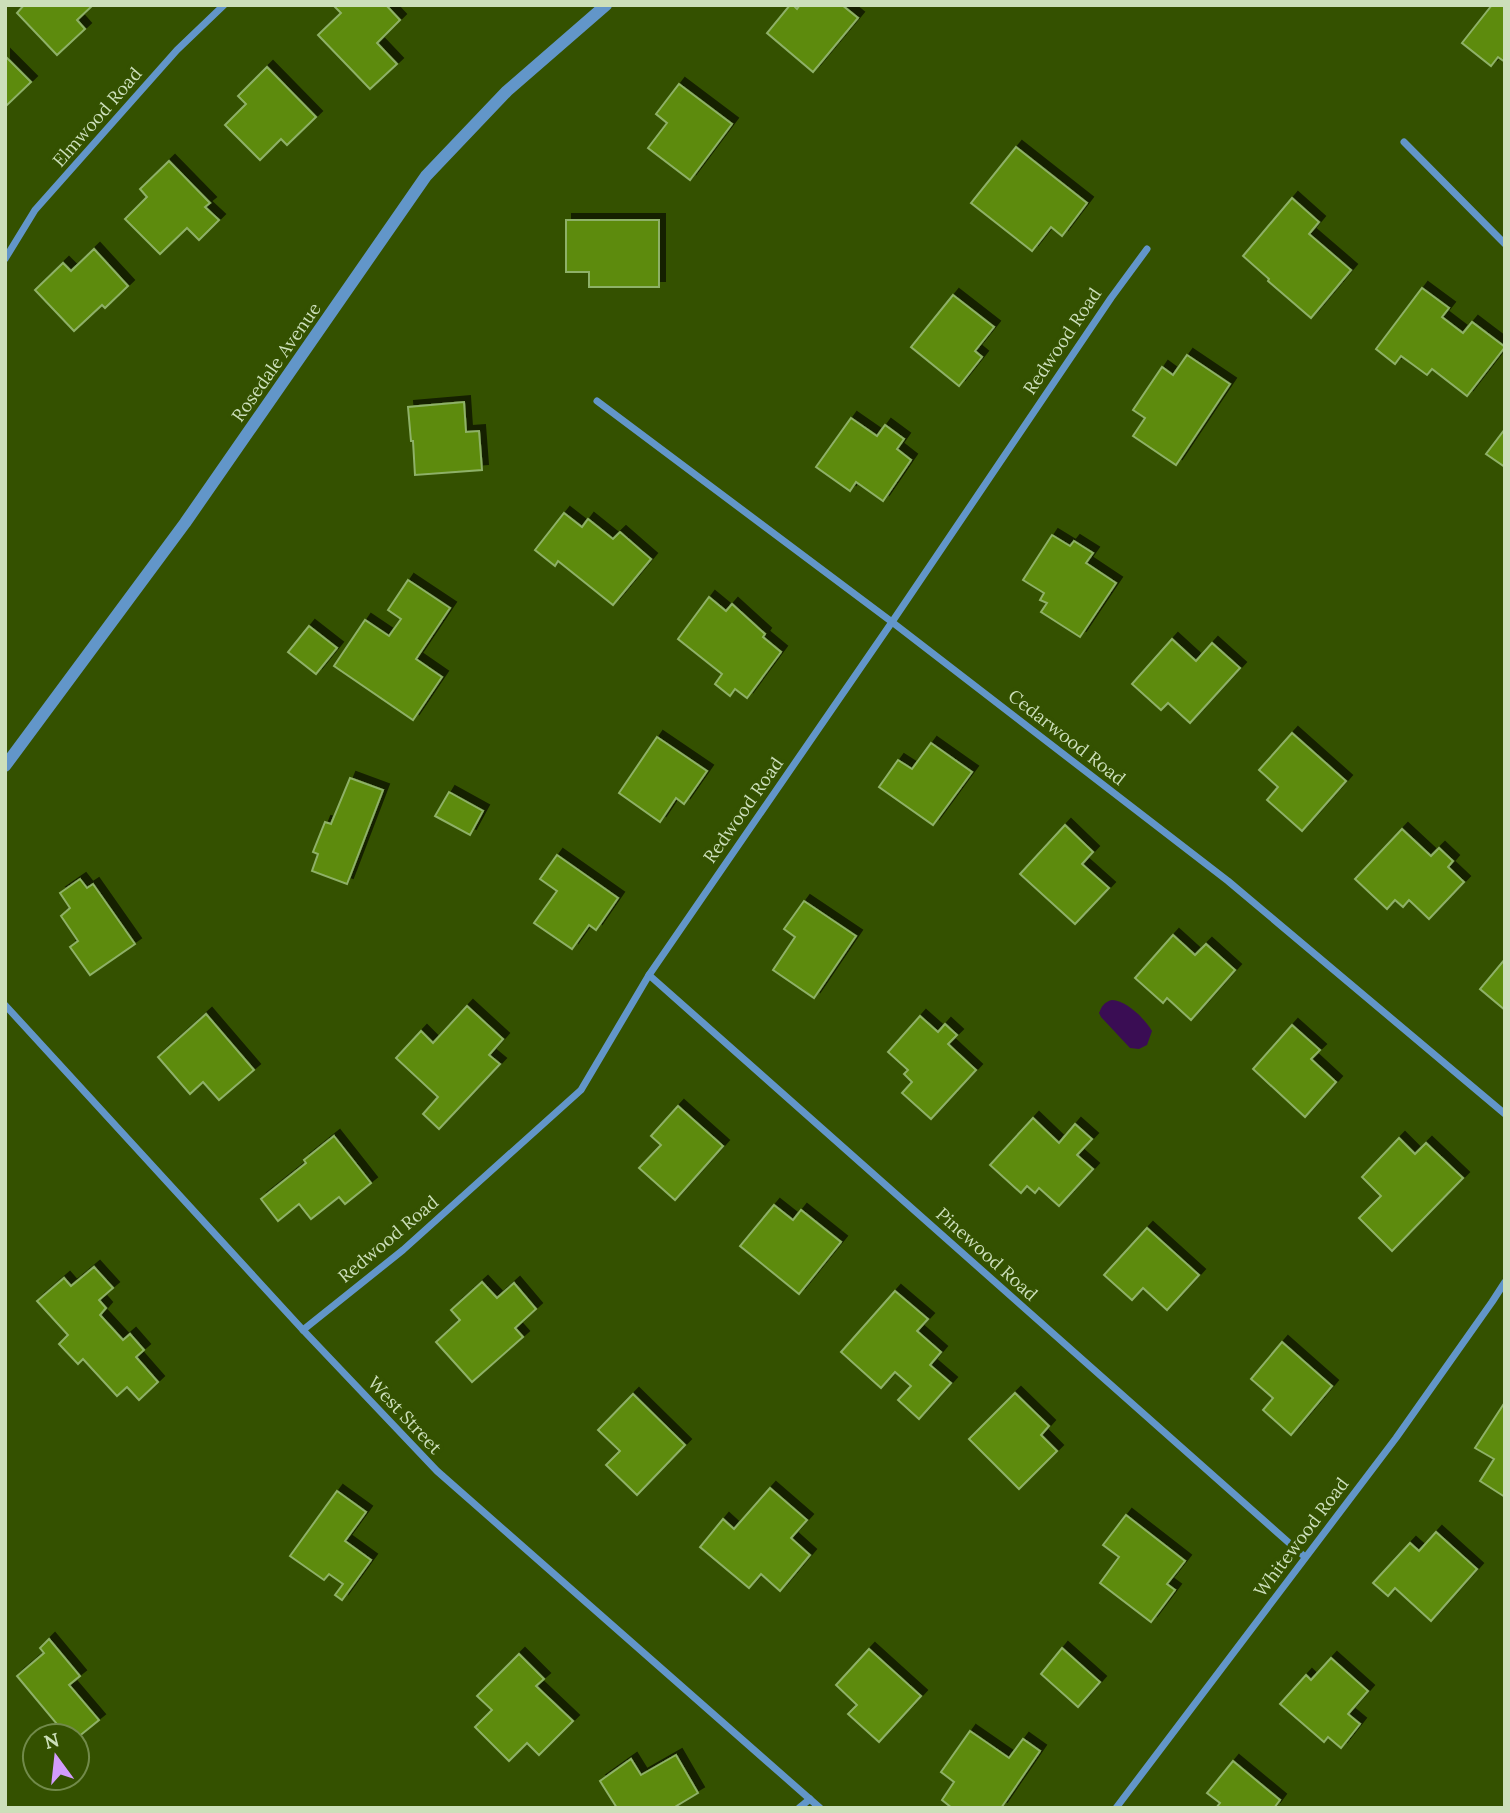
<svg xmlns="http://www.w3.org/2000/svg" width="1510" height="1813" font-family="Lora,serif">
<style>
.water{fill:#3a0d54}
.building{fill:#5d8b08;stroke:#8eb167;stroke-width:2;filter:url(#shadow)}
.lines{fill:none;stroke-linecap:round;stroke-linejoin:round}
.minor{stroke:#6296c9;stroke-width:7}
.tertiary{stroke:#6296c9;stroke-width:12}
.labels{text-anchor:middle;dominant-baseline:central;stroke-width:7;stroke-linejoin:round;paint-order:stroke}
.street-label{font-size:18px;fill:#ccdfba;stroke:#345100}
</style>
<defs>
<filter id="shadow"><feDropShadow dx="6" dy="-6" stdDeviation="0" flood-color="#0009"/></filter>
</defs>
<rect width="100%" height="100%" fill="#345100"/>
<path class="water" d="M1112,1000C1127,1001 1144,1018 1152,1031L1147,1045L1139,1049L1130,1048L1101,1017L1099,1013C1102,1006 1104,1002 1112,1000Z"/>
<g class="building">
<path d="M24,5H93L77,20L85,29L57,55L17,13Z"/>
<path d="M333,5H386L400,20L377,43L397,64L370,89L318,35L341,13Z"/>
<path d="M790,5H793L797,9L800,5H842L858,18L813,72L767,33Z"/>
<path d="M1492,5H1505V62L1498,57L1491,66L1462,43Z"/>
<path d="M5,56L31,82L5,107Z"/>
<path d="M267,67L316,117L287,145L281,139L260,160L225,125L246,104L238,96Z"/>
<path d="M679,84L732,124L690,180L648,148L667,123L656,114Z"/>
<path d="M1016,147L1087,203L1062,236L1051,227L1032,251L971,203Z"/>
<path d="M169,161L210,203L205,207L219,220L199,240L187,228L160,254L125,219L147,197L140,189Z"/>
<path d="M1292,198L1319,222L1309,234L1351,270L1311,318L1268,281L1269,279L1243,256Z"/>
<path d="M566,220H659V287H589V272H566Z"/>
<path d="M94,249L128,286L105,308L102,305L74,331L35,290L63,263L71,271Z"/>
<path d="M1422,288L1449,308L1442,317L1463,333L1472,322L1505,347L1467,396L1432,369L1427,375L1401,356L1395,364L1376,349Z"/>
<path d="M953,295L994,327L975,351L982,357L959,386L911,347Z"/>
<path d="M1187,355L1230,384L1176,465L1133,436L1145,418L1133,410L1162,367L1173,375Z"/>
<path d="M464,402L466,432L479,431L482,470L415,475L413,441H411L408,407Z"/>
<path d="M851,418L877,436L885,425L904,439L897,449L911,460L883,501L856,482L850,491L816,467Z"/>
<path d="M1505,429V467L1486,454Z"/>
<path d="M564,513L582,527L588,519L613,539L620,532L651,559L613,605L558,561L555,566L535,550Z"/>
<path d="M1052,535L1070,546L1074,541L1093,553L1086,563L1116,583L1080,637L1041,612L1047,603L1040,600L1044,593L1023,580Z"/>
<path d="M408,580L450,608L416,659L442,677L413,720L334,666L365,620L389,636L401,619L388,610Z"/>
<path d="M709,597L726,611L732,604L765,634L763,637L781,652L747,698L735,689L730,696L715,684L722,674L678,639Z"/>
<path d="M309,626L337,648L316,674L288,652Z"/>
<path d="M1172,639L1196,661L1212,643L1240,668L1190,723L1168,703L1161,710L1132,684Z"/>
<path d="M1292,733L1346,781L1302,831L1267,800L1278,787L1259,770Z"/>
<path d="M657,737L707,771L684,804L676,798L660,822L619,793Z"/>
<path d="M931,743L972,772L933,825L879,787L898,760L912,769Z"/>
<path d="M350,778L383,790L347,884L312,871L318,854L313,852L325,822L331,824Z"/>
<path d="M449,792L483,811L470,835L435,816Z"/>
<path d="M1065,825L1093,852L1082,864L1109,888L1075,924L1020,874Z"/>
<path d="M1402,829L1431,856L1439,848L1453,861L1448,867L1464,882L1429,919L1409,900L1403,907L1395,900L1387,909L1355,879Z"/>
<path d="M557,855L618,898L596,930L589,925L572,949L534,923L557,891L540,879Z"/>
<path d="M80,879L87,888L93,884L135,944L90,975L70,947L78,941L61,916L70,908L60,893Z"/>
<path d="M804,901L856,936L814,998L773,970L795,937L784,929Z"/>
<path d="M1173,935L1195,955L1206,944L1235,970L1191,1020L1167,998L1163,1003L1135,978Z"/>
<path d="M1505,959V1010L1480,989Z"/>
<path d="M467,1006L503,1039L489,1055L500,1064L439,1129L423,1114L438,1097L396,1058L421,1031L433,1043Z"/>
<path d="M206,1014L254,1070L219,1100L203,1082L190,1094L158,1057Z"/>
<path d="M920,1016L938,1032L945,1024L957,1035L948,1044L976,1070L931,1119L902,1093L912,1082L904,1074L908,1070L888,1052Z"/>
<path d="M1292,1025L1320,1050L1311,1059L1336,1082L1305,1117L1253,1069Z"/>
<path d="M678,1106L723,1146L675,1200L639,1168L661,1145L651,1136Z"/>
<path d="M1033,1118L1059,1143L1075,1124L1092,1139L1077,1155L1093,1169L1059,1206L1039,1188L1035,1193L1027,1186L1021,1193L990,1165Z"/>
<path d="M334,1136L371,1183L345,1204L339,1197L311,1219L299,1204L278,1221L261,1199L306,1163L304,1160Z"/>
<path d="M1399,1138L1415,1154L1426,1143L1463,1178L1392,1251L1359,1218L1381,1196L1362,1177Z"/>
<path d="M774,1205L793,1220L801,1210L841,1242L799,1294L740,1246Z"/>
<path d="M1147,1228L1199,1275L1167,1310L1143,1288L1132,1300L1104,1275Z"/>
<path d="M94,1267L113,1288L99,1300L106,1308L100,1315L123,1340L130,1334L144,1350L136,1357L158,1382L139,1400L127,1387L117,1396L83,1359L78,1364L59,1344L68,1335L37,1301L64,1278L71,1286Z"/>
<path d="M482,1282L497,1298L514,1283L536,1309L515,1328L523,1337L472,1382L436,1342L460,1320L451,1310Z"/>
<path d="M895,1291L928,1319L917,1331L941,1352L930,1365L951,1383L919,1419L898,1400L911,1386L895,1372L881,1388L841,1352Z"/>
<path d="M1282,1342L1332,1386L1291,1435L1263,1410L1273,1398L1251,1379Z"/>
<path d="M1015,1393L1049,1426L1041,1435L1057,1451L1019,1489L969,1439Z"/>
<path d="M633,1394L685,1445L637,1495L606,1465L620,1451L598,1430Z"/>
<path d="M1505,1402V1497L1480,1481L1494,1459L1475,1448Z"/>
<path d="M770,1488L807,1520L791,1538L810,1555L780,1591L761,1574L749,1588L700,1547L723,1519L734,1529Z"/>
<path d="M337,1491L366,1512L345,1541L371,1560L342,1600L335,1595L343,1584L329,1574L324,1580L290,1556Z"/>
<path d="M1126,1515L1185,1561L1167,1584L1175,1590L1151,1622L1100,1583L1119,1557L1103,1545Z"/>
<path d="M1436,1532L1477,1569L1431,1621L1395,1588L1388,1596L1373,1583L1410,1543L1419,1551Z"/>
<path d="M49,1639L80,1676L69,1685L99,1720L77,1738V1736H70L62,1727L61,1729L17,1676L44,1653L40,1648Z"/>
<path d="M1062,1648L1100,1682L1078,1707L1041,1674Z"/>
<path d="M869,1649L921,1696L879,1742L848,1714L857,1705L836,1685Z"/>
<path d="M519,1654L544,1679L536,1686L573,1721L539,1755L527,1743L509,1761L475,1727L492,1710L477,1696Z"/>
<path d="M1331,1658L1368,1691L1348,1714L1360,1724L1341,1748L1328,1737L1324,1742L1280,1704L1306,1675L1311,1680Z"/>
<path d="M970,1731L1009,1758L1023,1739L1040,1751L1001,1808H952L942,1800L954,1782L941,1772Z"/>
<path d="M676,1755L698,1793L673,1808H617L600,1781L631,1759L641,1775Z"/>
<path d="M1233,1761L1280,1800L1274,1808H1216L1220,1803L1207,1793Z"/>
</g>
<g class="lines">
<g class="minor">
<path d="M1404,142L1505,244"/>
<path d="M5,259L35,210L177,50L224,5"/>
<path d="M597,401L892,622L1228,881L1505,1114"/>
<path d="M649,975L1305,1557"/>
<path d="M5,1005L303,1330L437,1471L820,1808"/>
<path d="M303,1330L403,1250L581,1090L649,975L892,622L1111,298L1147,249"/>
<path d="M799,1808L810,1799"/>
<path d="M1116,1808L1396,1438L1492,1302L1505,1282"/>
</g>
<path class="tertiary" d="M5,766L185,523L426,176L507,91L606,5"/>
</g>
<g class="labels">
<g class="street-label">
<text transform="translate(97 117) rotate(-49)">Elmwood Road</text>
<text transform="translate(1062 341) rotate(-56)">Redwood Road</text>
<text transform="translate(276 362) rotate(-55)">Rosedale Avenue</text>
<text transform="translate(1067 737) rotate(38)">Cedarwood Road</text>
<text transform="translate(743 810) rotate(-55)">Redwood Road</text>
<text transform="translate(388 1239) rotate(-40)">Redwood Road</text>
<text transform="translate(987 1254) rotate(42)">Pinewood Road</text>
<text transform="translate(405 1415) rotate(47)">West Street</text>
<text transform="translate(1301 1537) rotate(-53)">Whitewood Road</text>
</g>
</g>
<rect width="1510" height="1813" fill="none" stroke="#ccdfba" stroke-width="14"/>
<g transform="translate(56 1757) rotate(345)"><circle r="33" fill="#345100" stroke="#718a4a" stroke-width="2"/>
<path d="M0-5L12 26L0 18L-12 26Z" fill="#d39cfd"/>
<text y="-10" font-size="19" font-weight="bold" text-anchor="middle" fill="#ccdfba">N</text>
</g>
</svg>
